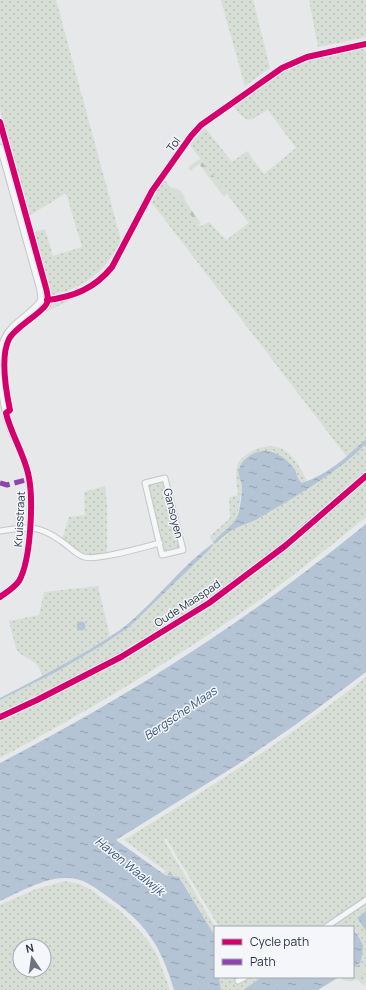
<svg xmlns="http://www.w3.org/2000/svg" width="366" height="990" font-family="Manrope,sans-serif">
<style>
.grass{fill:url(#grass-dots);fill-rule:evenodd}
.forest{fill:url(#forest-firs)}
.water{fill:url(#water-ripples)}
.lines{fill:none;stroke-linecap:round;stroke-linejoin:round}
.minor-casing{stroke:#c4c6c8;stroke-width:7}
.minor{stroke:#f5f6f7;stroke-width:5}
.quiet{stroke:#8e44ad;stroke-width:5;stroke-dasharray:10 5;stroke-linecap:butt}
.cycleway-casing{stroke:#f4f6f9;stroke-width:8}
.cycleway{stroke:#d6006c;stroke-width:6}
.labels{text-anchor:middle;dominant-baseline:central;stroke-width:3;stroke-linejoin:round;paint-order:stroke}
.street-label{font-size:11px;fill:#2b3445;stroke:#f4f6f9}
.water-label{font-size:12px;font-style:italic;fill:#34527a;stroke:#f4f6f9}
</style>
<defs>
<pattern id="grass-dots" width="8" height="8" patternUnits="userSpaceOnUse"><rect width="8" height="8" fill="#d6ded6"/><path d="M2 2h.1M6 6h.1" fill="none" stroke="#b8bfb9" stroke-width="1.8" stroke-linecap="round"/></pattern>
<pattern id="forest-firs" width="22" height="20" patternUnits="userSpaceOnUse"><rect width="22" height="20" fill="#d6ded6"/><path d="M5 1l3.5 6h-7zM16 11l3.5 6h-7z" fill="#b8bfb9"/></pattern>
<pattern id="water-ripples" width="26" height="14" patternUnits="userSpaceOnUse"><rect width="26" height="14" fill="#b4c4d5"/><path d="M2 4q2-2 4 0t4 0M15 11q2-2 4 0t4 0" fill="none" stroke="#93a0af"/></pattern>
</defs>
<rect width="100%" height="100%" fill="#e6e8ea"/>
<g class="grass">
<path d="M0,0H56L121,240C105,272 86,287 52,295L34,232L45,229L53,256L82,247L66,193L29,216L0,109Z"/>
<path d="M221,0H253L270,68L245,86Z"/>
<path d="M309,0H366V37L318,47Z"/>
<path d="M363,48L366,52V439L347,457L152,203L157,190L164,179L198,225L202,226L209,222L226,240L249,223L190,145L205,128L232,162L247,151L264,174L296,148L268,110C247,122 249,125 233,106C254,90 279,69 303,61C322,55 343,52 363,48Z"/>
<path d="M70,300L40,315L50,302Z"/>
<path d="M366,444V474L286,543L229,587L194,611L104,664L72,678L0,716V700L56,672L101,646L129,627L209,550L213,544L210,536L230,518L229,498L238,495C237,485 235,476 237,466C239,459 246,455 252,451C282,437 295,457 307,481L301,483C297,479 297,476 295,471C291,462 281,456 273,451L242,463L239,472L242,487L237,519L217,539L219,542L234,529L248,524L260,517L338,468Z"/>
<path d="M366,478V517C328,548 291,578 251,606C170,662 86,712 0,758V719L10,715L75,681L106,667L193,615L235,587L272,558Z"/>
<path d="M163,481L180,547L178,550L165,552H163L147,486Z"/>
<path d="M105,486L107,505V554C79,557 84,552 62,539L69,517L85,515L84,492Z"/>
<path d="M98,586L110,637L43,676L37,664L19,653L16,648L9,621L39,615L44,592Z"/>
<path d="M366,677V897L320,927H219L166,838L164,840L215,927V936L181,879L182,877V872L169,866L163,869L124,840C207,789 290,738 366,677Z"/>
<path d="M65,881L80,884L91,890L120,911L138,929L149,942L157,955L170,990H0V905L36,889ZM20,946H44V970H20Z"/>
<path d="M366,901V911L357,918L366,931V980L364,986L357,979L360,975L363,968L360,964L362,941L353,927H326Z"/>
<path d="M219,977H262L243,990H221Z"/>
</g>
<g class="forest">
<path d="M200,159L227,193L224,197L199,164L190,171L188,167Z"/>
<path d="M170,187L180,190L185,197L184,199L201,223L198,225Z"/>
<path d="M169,866L181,870L183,875L181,879L179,877L163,874L165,871L163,869Z"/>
<path d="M360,964C361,965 363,967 363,969C363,980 347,986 340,977H353V968Z"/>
</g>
<g class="water">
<path d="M366,439V444C336,474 296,496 259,518C251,523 242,525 234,529C227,533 220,540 215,544L214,543L216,539C221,534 234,524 237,517C240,511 242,494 242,487C242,481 237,475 239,469C244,453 266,446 279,455C285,458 291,464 295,470C297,474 297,479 302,483C327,475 347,457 366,439Z"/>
<path d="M366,524V672L298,723L237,765L116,840L165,875L179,877L215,936V977H219L221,990H174C160,943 145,922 104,894C93,886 81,877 66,878C43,878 20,892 0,901V763C81,721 161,674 236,622C281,591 324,558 366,524Z"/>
<path d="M212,544L213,545L209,550L129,627L101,646L56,672L0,700V698C26,685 52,671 78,656C95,646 113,636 129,623C158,598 182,566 212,544Z"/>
<circle cx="81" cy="626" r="4.5"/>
<path d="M366,911V931L357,918Z"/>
<path d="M353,929C364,944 365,944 360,963L353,968Z"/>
<path d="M262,977H339L318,990H243Z"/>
</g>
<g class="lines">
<defs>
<g id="minor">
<path d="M0,147L40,290L41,300"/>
<path d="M41,300C69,301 95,288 112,267L152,191L191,136L201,125L282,68L307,57L366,44"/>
<path d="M0,358C1,352 1,345 4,339C11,322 31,315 41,300"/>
<path d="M0,369C1,389 3,410 10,428C16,443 25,458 28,474C34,497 31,560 19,581C14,588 6,592 0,597"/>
<path d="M165,478L183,550L162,555L145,483Z"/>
<path d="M0,531C27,527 37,524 61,541C69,546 75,554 84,557C98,561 144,547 160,543"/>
<path d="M326,927L366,900"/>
<path d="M238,981L245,977"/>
</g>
</defs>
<use href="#minor" class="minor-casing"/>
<use href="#minor" class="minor"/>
<path class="quiet" d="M0,483L7,485L29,479"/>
<defs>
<g id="cycleway">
<path d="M0,122L46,288C47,292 49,299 47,303C43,313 16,326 9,339C0,357 6,391 10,410L6,413C11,434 23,452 28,473C34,497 31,560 19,581C14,588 7,592 0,597"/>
<path d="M47,300C74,297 95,288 112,267L152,191L191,136L201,125L282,68L307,57L366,44"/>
<path d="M0,717L37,700L121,657L209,603L285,546L366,476"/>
</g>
</defs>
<use href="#cycleway" class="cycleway-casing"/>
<use href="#cycleway" class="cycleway"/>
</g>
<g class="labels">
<g class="street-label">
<text transform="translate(173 144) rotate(-54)">Tol</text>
<text transform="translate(174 513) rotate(76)">Gansoyen</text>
<text transform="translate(19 519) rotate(-87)">Kruisstraat</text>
<text transform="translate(187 603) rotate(-33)">Oude Maaspad</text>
</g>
<g class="water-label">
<text transform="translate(180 713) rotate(-34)">Bergsche Maas</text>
<text transform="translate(130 866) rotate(39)">Haven Waalwijk</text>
</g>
</g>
<rect x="214" y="926" width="140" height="52" fill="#f4f6f9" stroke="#a4a8b1"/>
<rect x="222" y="939" width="20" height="6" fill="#d6006c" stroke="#a4a8b1"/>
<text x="250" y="946" font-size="12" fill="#2b3445">Cycle path</text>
<rect x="222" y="959" width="20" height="6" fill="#8e44ad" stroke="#a4a8b1"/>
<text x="250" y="966" font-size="12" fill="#2b3445">Path</text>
<g transform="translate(32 958) rotate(347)"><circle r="19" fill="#f4f6f9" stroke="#a4a8b1"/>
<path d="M0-3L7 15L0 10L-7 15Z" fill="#6c737f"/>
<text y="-6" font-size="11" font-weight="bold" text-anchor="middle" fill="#2b3445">N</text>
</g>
</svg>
